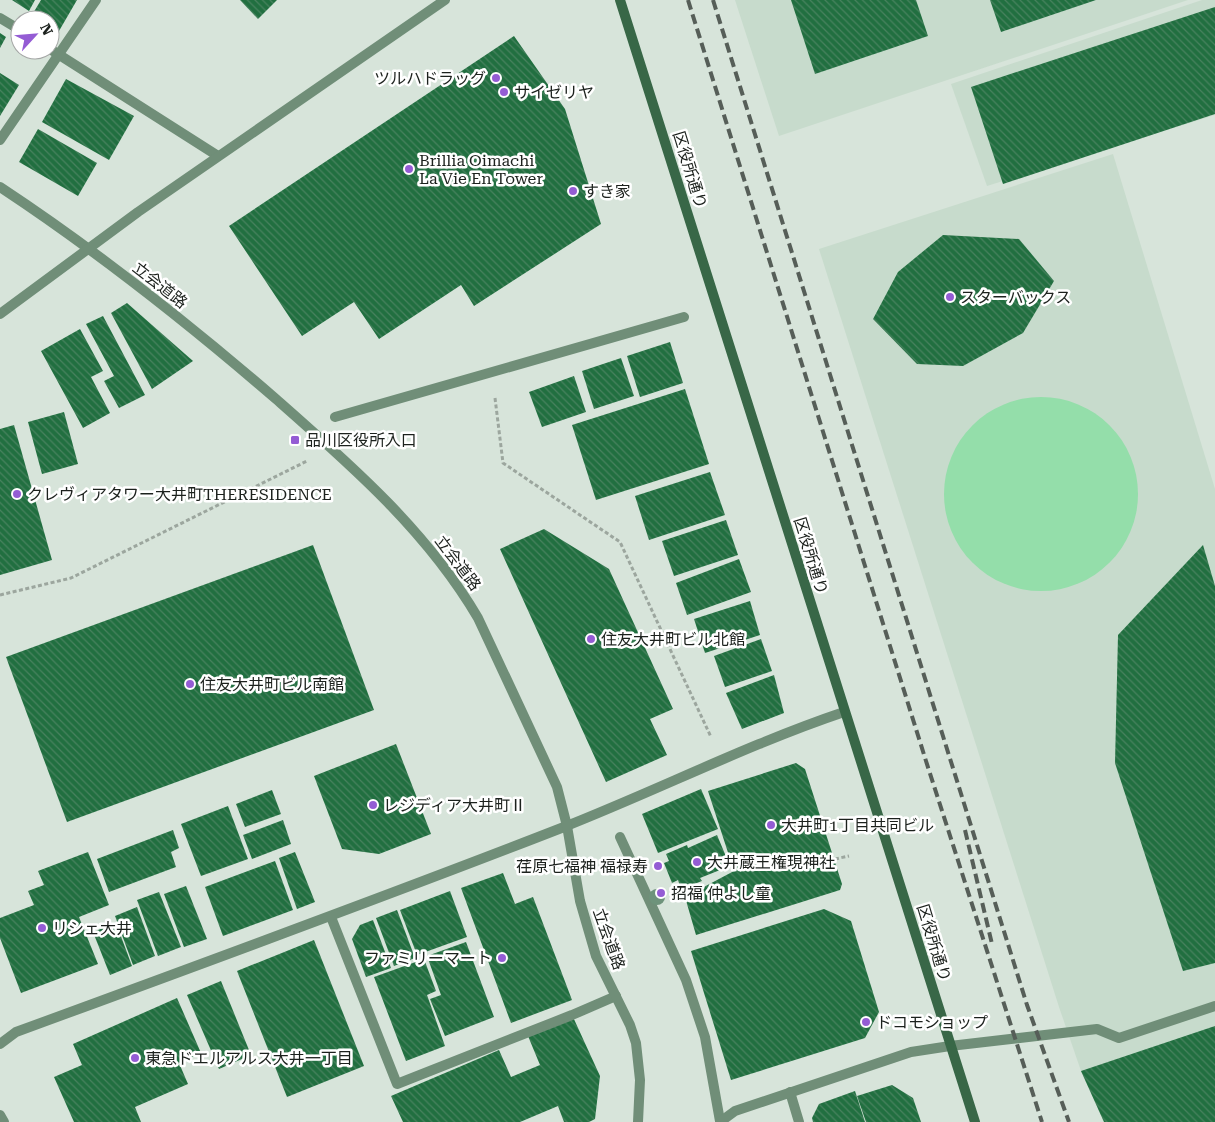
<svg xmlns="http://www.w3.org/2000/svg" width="1215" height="1122" font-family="'Roboto Serif','Noto Sans JP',serif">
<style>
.built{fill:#c7dbcc}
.green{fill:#94deaa}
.building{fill:url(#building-back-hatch)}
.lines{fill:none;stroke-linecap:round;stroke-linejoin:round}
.path{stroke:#9ca69e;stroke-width:3;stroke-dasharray:4 2.5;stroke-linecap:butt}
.pedestrian{stroke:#708e78;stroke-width:10}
.minor{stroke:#708e78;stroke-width:10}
.tertiary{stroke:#708e78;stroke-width:10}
.secondary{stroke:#386747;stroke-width:10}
.rail{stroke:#565e58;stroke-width:4;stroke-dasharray:10 5;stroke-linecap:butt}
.tree{fill:#6e937b}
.poi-dot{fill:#945cd4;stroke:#fff;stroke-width:2}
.labels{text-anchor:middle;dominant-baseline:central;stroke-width:5;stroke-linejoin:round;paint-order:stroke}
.poi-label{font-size:16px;fill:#1c211d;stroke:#fff;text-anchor:start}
.street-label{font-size:16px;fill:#1c211d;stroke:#fff}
</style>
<defs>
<pattern id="building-back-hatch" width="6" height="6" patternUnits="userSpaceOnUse" patternTransform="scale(1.25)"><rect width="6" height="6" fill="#216f40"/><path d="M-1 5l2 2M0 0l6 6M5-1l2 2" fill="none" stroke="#48825f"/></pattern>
</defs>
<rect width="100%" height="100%" fill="#d7e4da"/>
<g class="built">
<path d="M735,0H1188L779,136Z"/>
<path d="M1202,0H1215V115L987,186L951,84Z"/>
<path d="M1113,154L1215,489V1122H1104L1081,1071L1059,1007L819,249Z"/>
</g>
<circle class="green" cx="1041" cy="494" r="97"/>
<g class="building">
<path d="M12,0H35L29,11Z"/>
<path d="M41,0H77L59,31L50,26V20H40L32,15Z"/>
<path d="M240,0H277L258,19Z"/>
<path d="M791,0H916L928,36L815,74Z"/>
<path d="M990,0H1096L1001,32Z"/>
<path d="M1215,7V114L1003,184L971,87Z"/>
<path d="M0,33L6,37L0,48Z"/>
<path d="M514,36L565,109L601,224L474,306L461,285L379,339L354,302L302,336L229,226Z"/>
<path d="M0,73L19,85L0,116Z"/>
<path d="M66,79L134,116L109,160L42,122Z"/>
<path d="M38,129L97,163L78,196L19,162Z"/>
<path d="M943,235L1019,239L1054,281L1023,333L963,366L917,364L873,319L898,272Z"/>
<path d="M127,303L193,361L152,389L111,313Z"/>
<path d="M103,316L145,395L119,408L104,381L114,376L86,324Z"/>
<path d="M80,329L103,371L91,377L110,413L83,428L41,351Z"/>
<path d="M670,342L683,383L640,397L627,356Z"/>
<path d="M621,358L634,396L594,409L582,371Z"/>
<path d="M574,376L586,412L542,427L529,392Z"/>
<path d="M685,389L709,464L596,500L572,425Z"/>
<path d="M64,412L78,464L42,474L28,422Z"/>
<path d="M14,425L52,560L0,575V429Z"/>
<path d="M710,472L725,515L649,540L635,496Z"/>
<path d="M726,520L738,555L674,576L662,541Z"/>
<path d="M544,529L609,569L673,709L650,719L667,755L606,782L500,549Z"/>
<path d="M313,545L374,710L67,822L6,657Z"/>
<path d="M1203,545L1215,586V963L1183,971L1115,763L1118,635Z"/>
<path d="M739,559L751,592L687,615L676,583Z"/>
<path d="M750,601L760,635L705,653L694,619Z"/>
<path d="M761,639L772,671L725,687L714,656Z"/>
<path d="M774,675L784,713L742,729L726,693Z"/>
<path d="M396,744L431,834L379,854L342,849L314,776Z"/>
<path d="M796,763L805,769L842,884L840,890L696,935L685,897L734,871L708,791Z"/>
<path d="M701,789L718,829L658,853L642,814Z"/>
<path d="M272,790L281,814L245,827L236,804Z"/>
<path d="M228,806L248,859L201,876L181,824Z"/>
<path d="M283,820L291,844L252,859L243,835Z"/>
<path d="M173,830L179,848L171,852L176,867L109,892L97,859Z"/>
<path d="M717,835L730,866L700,878L702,881L681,889L678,880L672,883L664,863L669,861L666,854L687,845L688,848Z"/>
<path d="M88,852L109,905L79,917L98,964L21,993L0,938V918L34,905L28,891L44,885L38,871Z"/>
<path d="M295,852L315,902L297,909L279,858Z"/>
<path d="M275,861L293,910L223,936L205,887Z"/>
<path d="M503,873L515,904L533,897L572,1000L511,1023L461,888Z"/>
<path d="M186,886L207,939L184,947L164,894Z"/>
<path d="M450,891L467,937L417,955L400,910Z"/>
<path d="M159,892L181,947L158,956L137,900Z"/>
<path d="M137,907L155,956L133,965L115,916Z"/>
<path d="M824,909L851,921L879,1012L865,1038L731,1080L691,951Z"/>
<path d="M397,910L415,958L394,966L376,918Z"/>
<path d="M373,920L391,968L366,977L352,939L360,925Z"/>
<path d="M116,923L132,966L110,975L93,932Z"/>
<path d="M314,940L364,1066L287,1097L237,971Z"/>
<path d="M466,942L494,1017L445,1036L430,999L441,995L427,956Z"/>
<path d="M424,959L436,991L427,995L445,1046L406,1061L374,977Z"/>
<path d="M221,981L251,1055L219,1069L187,995Z"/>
<path d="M177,998L201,1053L179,1063L188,1084L135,1107L141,1122H74L54,1077L82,1065L73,1044Z"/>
<path d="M573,1017L600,1076L595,1119L589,1122H564L558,1106L520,1122H403L391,1096L499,1050L511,1077L540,1065L528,1036Z"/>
<path d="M1215,1026V1122H1104L1081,1071Z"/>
<path d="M892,1085L913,1098L921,1122H866L857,1096Z"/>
<path d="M855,1091L865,1122H813L812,1118L819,1104Z"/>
</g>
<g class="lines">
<g class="path">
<path d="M495,398L503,463L620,542L711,737"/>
<path d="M0,595L71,578L307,461"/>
<path d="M835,859L849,856"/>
</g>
<g class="pedestrian">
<path d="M335,417L684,317"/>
<path d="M620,837L686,980L705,1037L720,1121"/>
</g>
<g class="minor">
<path d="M0,18L20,30"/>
<path d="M50,49L218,156"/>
<path d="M0,140L96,0"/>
<path d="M331,917L397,1084L572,1015L616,996"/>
<path d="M0,1044L16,1032C199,965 382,898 564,827C658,790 749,744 844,712"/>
<path d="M790,1092L799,1122"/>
<path d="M720,1122L735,1111L911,1052L950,1046"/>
</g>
<g class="tertiary">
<path d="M0,187C97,251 188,323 276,399C351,465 427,531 478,618L557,787L567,826L580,901L596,956L630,1025L636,1043L640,1080L638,1122"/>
<path d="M0,314L138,212L445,0"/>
<path d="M950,1046L1097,1029L1119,1038L1215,1006"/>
<path d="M0,1115L4,1122"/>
</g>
<path class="secondary" d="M620,0L975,1122"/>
<g class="rail">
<path d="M688,0L926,761L1042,1122"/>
<path d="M713,0L1027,1005L1069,1122"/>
<path d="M965,830L992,944"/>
</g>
</g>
<circle class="tree" cx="657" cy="897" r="8"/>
<g class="poi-dot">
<circle cx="496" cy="78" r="5"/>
<circle cx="504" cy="92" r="5"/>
<circle cx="409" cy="169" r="5"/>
<circle cx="573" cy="191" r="5"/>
<circle cx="950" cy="297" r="5"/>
<rect x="290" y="435" width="10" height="10" rx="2.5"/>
<circle cx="17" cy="494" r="5"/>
<circle cx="591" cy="639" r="5"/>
<circle cx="190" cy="684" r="5"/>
<circle cx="373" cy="805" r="5"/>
<circle cx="771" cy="825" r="5"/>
<circle cx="697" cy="862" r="5"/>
<circle cx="658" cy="866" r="5"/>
<circle cx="661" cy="893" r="5"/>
<circle cx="42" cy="928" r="5"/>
<circle cx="502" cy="958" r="5"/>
<circle cx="866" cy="1022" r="5"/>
<circle cx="135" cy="1058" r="5"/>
</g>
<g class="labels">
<g class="poi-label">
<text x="486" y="78" text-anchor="end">ツルハドラッグ</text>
<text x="514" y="92">サイゼリヤ</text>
<text x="419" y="160">Brillia Oimachi<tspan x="419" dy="18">La Vie En Tower</tspan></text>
<text x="583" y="191">すき家</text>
<text x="960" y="297">スターバックス</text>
<text x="305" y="440">品川区役所入口</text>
<text x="27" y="494">クレヴィアタワー大井町THERESIDENCE</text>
<text x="601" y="639">住友大井町ビル北館</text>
<text x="200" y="684">住友大井町ビル南館</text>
<text x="383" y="805">レジディア大井町Ⅱ</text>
<text x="781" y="825">大井町1丁目共同ビル</text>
<text x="707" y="862">大井蔵王権現神社</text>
<text x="648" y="866" text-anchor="end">荏原七福神 福禄寿</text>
<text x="671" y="893">招福 仲よし童</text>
<text x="52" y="928">リシェ大井</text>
<text x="492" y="958" text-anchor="end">ファミリーマート</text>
<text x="876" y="1022">ドコモショップ</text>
<text x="145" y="1058">東急ドエルアルス大井一丁目</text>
</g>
<g class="street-label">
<text transform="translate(690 170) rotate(73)">区役所通り</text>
<text transform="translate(160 285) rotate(38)">立会道路</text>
<text transform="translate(811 556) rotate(73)">区役所通り</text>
<text transform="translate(458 563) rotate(53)">立会道路</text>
<text transform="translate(609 939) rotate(70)">立会道路</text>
<text transform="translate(934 943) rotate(73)">区役所通り</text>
</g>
</g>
<g transform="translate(35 35) rotate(64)"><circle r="24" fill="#ffffff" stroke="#a4a6a5"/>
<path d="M0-4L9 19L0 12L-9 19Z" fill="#945cd4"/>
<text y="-8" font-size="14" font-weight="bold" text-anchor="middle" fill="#1c211d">N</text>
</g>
</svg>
